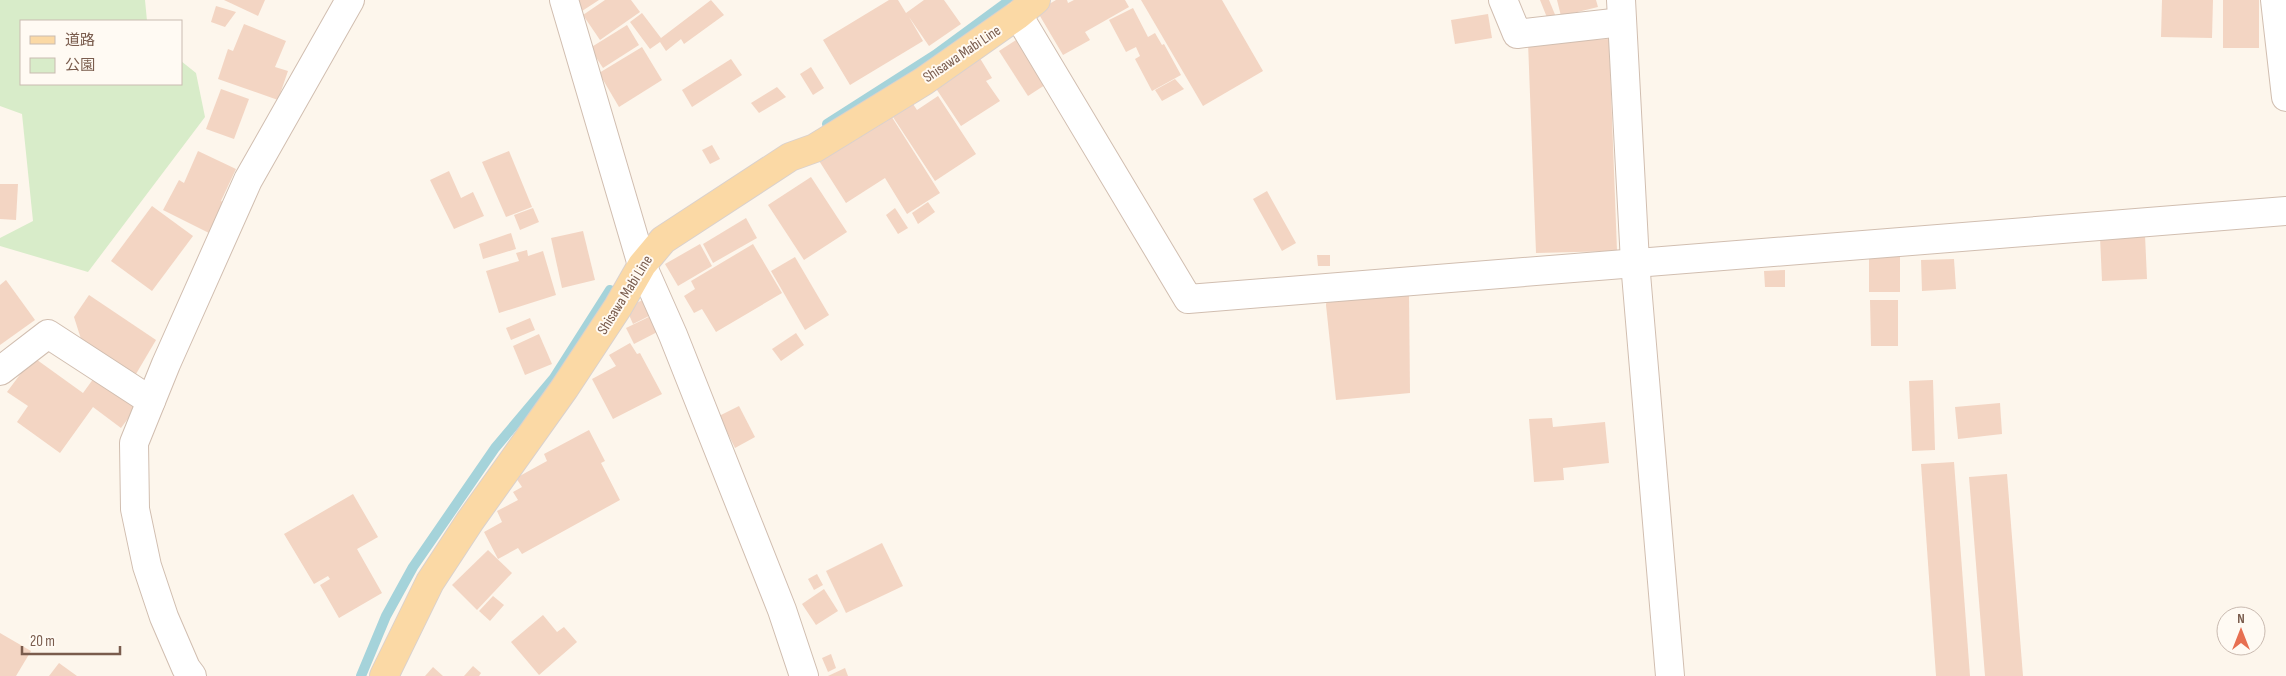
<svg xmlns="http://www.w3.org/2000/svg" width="2286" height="676" font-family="'Sofia Sans Condensed','Noto Sans JP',sans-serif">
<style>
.green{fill:#d8ecc9}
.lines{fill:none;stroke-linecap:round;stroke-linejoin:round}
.stream{stroke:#a5d3da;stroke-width:10}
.building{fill:#f3d5c3}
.minor-casing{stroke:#d1beb0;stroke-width:30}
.major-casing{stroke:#dad1cd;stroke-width:30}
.minor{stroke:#fff;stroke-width:28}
.major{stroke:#fbd9a5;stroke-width:28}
.labels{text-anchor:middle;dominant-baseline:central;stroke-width:4;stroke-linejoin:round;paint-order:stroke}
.street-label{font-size:15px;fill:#7a5c4d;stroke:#fffaf3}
</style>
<rect width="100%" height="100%" fill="#fdf6ec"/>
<path class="green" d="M0,0H145L147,21H21V84H181V61L196,73L205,117L88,272L0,246V238L33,221L22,114L0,106Z"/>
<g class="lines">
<g class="stream">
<path d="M827,124L935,55L1010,0"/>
<path d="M361,676L386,616L413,567L495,448L554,378L610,290"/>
</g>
</g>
<g class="building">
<path d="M224,0H265L258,16Z"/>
<path d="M571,0H599L579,13Z"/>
<path d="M605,0H631L640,12L600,40L583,15Z"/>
<path d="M711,0L724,15L684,44L681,39L666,51L660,42L650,49L630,22L642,13L661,38Z"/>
<path d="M889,0H898L906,13L924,0H944L961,24L929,46L909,17L923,41L850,85L823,40Z"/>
<path d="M1056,0H1067L1068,3L1074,0H1125L1129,7L1085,32L1090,40L1063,55L1037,11Z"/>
<path d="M1141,0H1222L1263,71L1203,106Z"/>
<path d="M1540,0H1549L1556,17L1548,20Z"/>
<path d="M1557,0H1596L1598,7L1561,16Z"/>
<path d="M2162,0H2213L2212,38L2161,37Z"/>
<rect x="2223" y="0" width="36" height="48"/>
<path d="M216,6L236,12L225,27L211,22Z"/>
<path d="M1133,8L1148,37L1155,33L1162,45L1164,44L1181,75L1152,91L1135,59L1140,56L1136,47L1126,52L1109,20Z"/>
<path d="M1488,14L1492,38L1455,44L1451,20Z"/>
<path d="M244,24L286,41L275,67L288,71L278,100L218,79L228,49L233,51Z"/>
<path d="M627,25L639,45L603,68L590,48Z"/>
<path d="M1019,38L1048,83L1028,96L999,51Z"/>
<path d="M1609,39L1617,251L1536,253L1528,42Z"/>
<path d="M642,47L662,80L619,107L599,73Z"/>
<path d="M978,55L992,78L986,81L1000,101L961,126L933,84Z"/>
<path d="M731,59L742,75L692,107L682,90Z"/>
<path d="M811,67L824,88L813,95L800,74Z"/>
<path d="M1175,79L1184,89L1162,101L1155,90Z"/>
<path d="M777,87L786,97L759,113L751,103Z"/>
<path d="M221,89L249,99L234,139L206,129Z"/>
<path d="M938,96L976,154L935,181L891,114L911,101L917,110Z"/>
<path d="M888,111L940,193L907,214L885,178L846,203L816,156Z"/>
<path d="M712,145L720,159L710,164L702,150Z"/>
<path d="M198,151L236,169L221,201L229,206L213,235L163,210L179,180L184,183Z"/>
<path d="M509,151L532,207L506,217L482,162Z"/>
<path d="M449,171L461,198L473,192L484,216L454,229L430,180Z"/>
<path d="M811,177L847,232L804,260L768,205Z"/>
<path d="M0,184H18L16,220L0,219Z"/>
<path d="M1267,191L1296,243L1282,251L1253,199Z"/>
<path d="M928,202L935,212L918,224L912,213Z"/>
<path d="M152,206L193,236L152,291L111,261Z"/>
<path d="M533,208L539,222L520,230L514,215Z"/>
<path d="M895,208L908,228L898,234L886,215Z"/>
<path d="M746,218L757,238L713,263L703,244Z"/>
<path d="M583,231L595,280L562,288L551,238Z"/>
<path d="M511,233L516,249L483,259L479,244Z"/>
<path d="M2145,235L2147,279L2102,281L2100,237Z"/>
<path d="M700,244L712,266L678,286L665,264Z"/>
<path d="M753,244L782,293L716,332L702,309L694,313L684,296L695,289L691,281Z"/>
<path d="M527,250L528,256L543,251L556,295L499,313L486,271L519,261L516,253Z"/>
<rect x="1869" y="251" width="31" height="41"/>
<path d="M1317,255H1330V266H1318Z"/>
<path d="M795,257L829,315L805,330L771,271Z"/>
<path d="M1954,259L1956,289L1922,291L1921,260Z"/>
<path d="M1785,270V287H1765L1764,271Z"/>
<path d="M6,280L35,320L0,345V285Z"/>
<path d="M1409,292L1410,393L1336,400L1326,305L1327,296Z"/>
<path d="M89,295L156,340L136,374L81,339L74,317Z"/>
<path d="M651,296L659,311L633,324L626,308Z"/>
<path d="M1870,300H1898V346H1871Z"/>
<path d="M657,313L665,328L634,344L626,328Z"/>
<path d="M530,318L535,330L511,340L506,328Z"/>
<path d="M796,333L804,345L781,361L772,349Z"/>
<path d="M539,334L552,364L525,375L513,346Z"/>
<path d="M630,343L637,354L640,353L662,394L613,419L592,379L616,366L609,355Z"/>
<path d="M33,357L83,393L99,371L141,401L121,428L93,407L60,453L17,422L28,406L7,392Z"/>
<path d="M1933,380L1935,450L1912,451L1909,381Z"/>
<path d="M2000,403L2002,434L1958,439L1955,407Z"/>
<path d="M739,406L755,437L735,448L719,416Z"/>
<path d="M1552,418L1553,427L1605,422L1609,463L1563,468L1564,480L1534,482L1529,419Z"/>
<path d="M589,430L605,461L601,463L620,500L522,554L518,548L498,559L484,532L502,522L497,511L518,500L513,492L522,487L516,478L547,461L544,454Z"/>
<path d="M1954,462L1970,676H1936L1921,464Z"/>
<path d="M2007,474L2023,676H1985L1969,477Z"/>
<path d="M353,494L378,537L357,549L382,593L339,618L320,585L330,579L328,576L314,584L284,534Z"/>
<path d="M882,543L903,586L846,613L826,571Z"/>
<path d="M488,550L512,573L477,610L452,585Z"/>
<path d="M817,574L823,585L814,590L808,579Z"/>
<path d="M824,589L838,611L816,625L802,604Z"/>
<path d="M493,596L504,605L490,621L479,611Z"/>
<path d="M543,615L557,632L564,627L577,642L539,675L511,642Z"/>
<path d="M0,633L31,651L16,676H0Z"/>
<path d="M831,654L836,668L828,672L822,658Z"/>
<path d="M59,663L77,676H49Z"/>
<path d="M473,666L481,673L479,676H464Z"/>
<path d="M433,667L443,676H425Z"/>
<path d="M845,668L848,676H828Z"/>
</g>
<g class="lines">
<defs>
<g id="minor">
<path d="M564,0L642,265L673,335L782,610L804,676"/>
<path d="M1503,0L1517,34L1622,22"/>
<path d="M1621,0L1635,262L1670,676"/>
<path d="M2275,0L2286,97"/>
<path d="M1018,15L1188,299L2286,211"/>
<path d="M0,371L48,334L151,401"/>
<path d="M192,676L186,668L164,617L147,566L135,509L134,443L166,364L248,180L350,0"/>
</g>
<path id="major" d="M384,676L430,582L470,521L564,389L618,307L642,265L663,240L790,157L815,148L924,81L1018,15L1036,0"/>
</defs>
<use href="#minor" class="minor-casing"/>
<use href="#major" class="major-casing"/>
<use href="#minor" class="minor"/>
<use href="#major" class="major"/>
</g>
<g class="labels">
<g class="street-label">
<text transform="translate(962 54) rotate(-34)">Shisawa Mabi Line</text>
<text transform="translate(625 295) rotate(-58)">Shisawa Mabi Line</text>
</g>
</g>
<rect x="20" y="20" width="162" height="65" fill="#fffaf3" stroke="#cabbb1"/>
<rect x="30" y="36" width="25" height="8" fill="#fbd9a5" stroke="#cabbb1"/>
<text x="65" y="45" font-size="15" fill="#7a5c4d">道路</text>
<rect x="30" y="58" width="25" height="15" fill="#d8ecc9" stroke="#cabbb1"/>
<text x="65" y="70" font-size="15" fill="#7a5c4d">公園</text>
<g transform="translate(2241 631)"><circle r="24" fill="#fffaf3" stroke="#cabbb1"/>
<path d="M0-4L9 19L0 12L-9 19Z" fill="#e76f51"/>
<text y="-8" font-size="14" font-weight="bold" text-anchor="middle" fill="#7a5c4d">N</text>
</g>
<path d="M22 646v8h98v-8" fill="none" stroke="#7a5c4d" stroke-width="2.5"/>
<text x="30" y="646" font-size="15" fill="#7a5c4d" stroke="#fffaf3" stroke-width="4" paint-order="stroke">20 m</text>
</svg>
